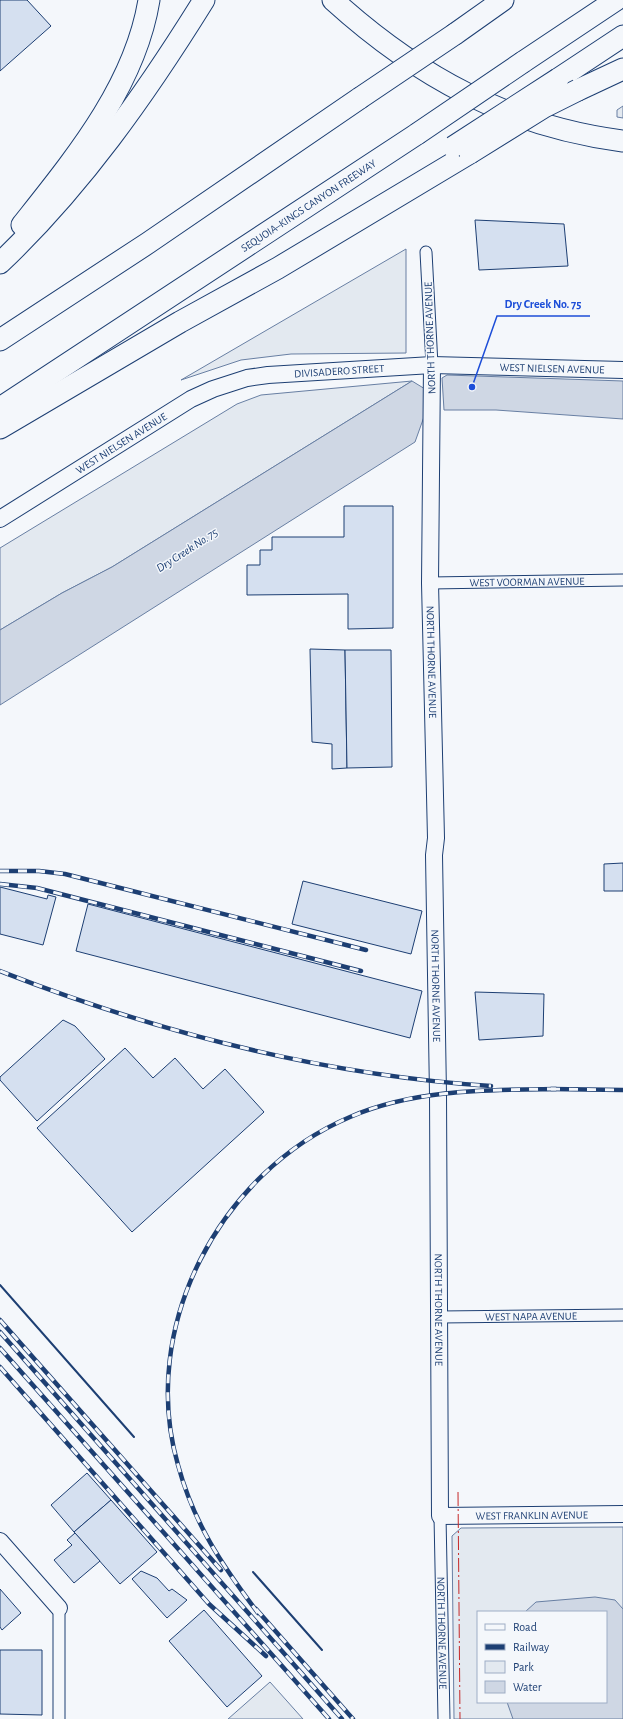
<svg xmlns="http://www.w3.org/2000/svg" width="623" height="1719" font-family="'Alegreya Sans',sans-serif">
<style>
.green{fill:#e3e9f0;stroke:#687fa3;fill-rule:evenodd}
.water{fill:#cfd7e4;stroke:#687fa3}
.building{fill:#d5e0f0;stroke:#1d3f73}
.lines{fill:none;stroke-linecap:round;stroke-linejoin:round}
.street-casing{stroke:#1d3f73;stroke-width:13}
.secondary-casing{stroke:#1d3f73;stroke-width:18}
.highway-casing{stroke:#1d3f73;stroke-width:23}
.street{stroke:#f4f7fb;stroke-width:11}
.secondary{stroke:#f4f7fb;stroke-width:16}
.highway{stroke:#f4f7fb;stroke-width:21}
.rail-casing{stroke:#1d3f73;stroke-width:4.5}
.rail{stroke:#f4f7fb;stroke-width:3;stroke-dasharray:9;stroke-linecap:butt}
.highway-bridge-casing{stroke:#1d3f73;stroke-width:23;stroke-linecap:butt}
.highway-bridge{stroke:#f4f7fb;stroke-width:21}
.wall{stroke:#1d3f73;stroke-width:2}
.power{stroke:#c62828;stroke-width:1;stroke-dasharray:14 3 2 3;stroke-linecap:butt}
.labels{text-anchor:middle;dominant-baseline:central;stroke-width:3;stroke-linejoin:round;paint-order:stroke}
.street-label{font-size:11px;fill:#1d3f73;stroke:#f4f7fb}
.water-label{font-size:12px;font-style:italic;fill:#1d3f73;stroke:#f4f7fb}
.leader{fill:none;stroke:#1d4ed8;stroke-width:1.5}
.callout-dot{fill:#1d4ed8;stroke:#f4f7fb;stroke-width:1.5}
.callout-label{font-size:12px;text-anchor:middle;font-weight:bold;fill:#1d4ed8;stroke:#f4f7fb;stroke-width:3;stroke-linejoin:round;paint-order:stroke}
</style>
<rect width="100%" height="100%" fill="#f4f7fb"/>
<g class="green">
<path d="M623,106V118L617,117V110Z"/>
<path d="M406,249V353L291,354L241,360L181,380Z"/>
<path d="M412,381L112,567L62,593L0,630V548L237,404L261,395Z"/>
<path d="M623,1527V1719H454L452,1536L461,1528ZM478,1612H606V1702H478Z"/>
<path d="M270,1682L303,1719H228Z"/>
</g>
<g class="water">
<path d="M447,375L623,381V419L496,410H444L442,378Z"/>
<path d="M412,381L425,389V414L415,442L0,705V630L62,593L112,567Z"/>
<path d="M595,1597L615,1600L623,1609V1719H513L507,1702H606V1612H525L536,1602Z"/>
</g>
<g class="building">
<path d="M0,0H27L51,26L0,71Z"/>
<path d="M475,220L564,224L568,266L479,270Z"/>
<path d="M344,506H393V628L348,629V594L247,595V565H260V550H272V537H344Z"/>
<path d="M310,649L345,650L347,768L332,769V744L312,742Z"/>
<path d="M345,650H391L392,767L347,768Z"/>
<path d="M623,863V891H604V864Z"/>
<path d="M303,881L422,911L411,954L292,924Z"/>
<path d="M0,887L47,899L48,895L56,897L43,945L0,934Z"/>
<path d="M88,904L422,991L410,1038L76,951Z"/>
<path d="M475,992L544,994L543,1036L479,1040Z"/>
<path d="M63,1020L75,1026L105,1059L37,1121L0,1080V1077Z"/>
<path d="M125,1048L153,1078L175,1058L203,1089L225,1069L264,1112L132,1232L37,1128Z"/>
<path d="M87,1473L111,1500L74,1532L51,1505Z"/>
<path d="M111,1500L157,1552L120,1584L74,1532Z"/>
<path d="M75,1533L100,1561L74,1583L54,1560L72,1545L67,1540Z"/>
<path d="M141,1571L157,1578L169,1591L172,1589L187,1600L167,1618L132,1579Z"/>
<path d="M0,1589L21,1613L2,1630L0,1627Z"/>
<path d="M204,1610L262,1676L227,1707L169,1641Z"/>
<path d="M0,1650H42V1715L0,1714Z"/>
</g>
<g class="lines">
<defs>
<g id="street">
<path d="M426,252L432,365"/>
<path id="s1" d="M430,583L623,580"/>
<path id="s2" d="M440,1317L623,1315"/>
<path id="s3" d="M440,1516L444,1719"/>
<path d="M59,1608V1719"/>
</g>
<g id="secondary">
<path id="s4" d="M432,365L430,583L436,838L434,855L438,1094L440,1516L623,1514"/>
<path id="s5" d="M0,519L191,399L213,389L247,378L268,375L432,365L623,370"/>
<path d="M0,1541L59,1608"/>
</g>
<g id="highway">
<path d="M333,0C418,77 508,126 623,141"/>
<path d="M455,34L503,0"/>
<path d="M523,62L616,0"/>
<path d="M558,79L623,36"/>
<path d="M578,90L623,69"/>
<path d="M22,225C75,158 135,86 149,0"/>
<path d="M0,263C81,186 145,95 204,0"/>
<path d="M0,340L148,243L360,98"/>
<path id="s6" d="M0,408L417,134"/>
<path d="M0,428L180,322L278,268L470,153"/>
</g>
</defs>
<use href="#street" class="street-casing"/>
<use href="#secondary" class="secondary-casing"/>
<use href="#highway" class="highway-casing"/>
<use href="#street" class="street"/>
<use href="#secondary" class="secondary"/>
<use href="#highway" class="highway"/>
<defs>
<g id="rail">
<path d="M0,871H39L65,874L366,950"/>
<path d="M0,884L37,888L361,971"/>
<path d="M0,971C156,1032 323,1075 491,1086"/>
<path d="M551,1089L623,1090"/>
<path d="M0,1320L221,1570"/>
<path d="M0,1332L342,1719"/>
<path d="M0,1348L329,1719"/>
<path d="M0,1367L209,1604L266,1656"/>
<path d="M256,1609L353,1719"/>
<path d="M258,1613C222,1565 194,1524 178,1465C138,1327 220,1172 350,1117C415,1089 487,1090 556,1089"/>
</g>
</defs>
<use href="#rail" class="rail-casing"/>
<use href="#rail" class="rail"/>
<defs>
<g id="highway-bridge">
<path d="M360,98L455,34"/>
<path d="M417,134L523,62"/>
<path d="M453,147L558,79"/>
<path d="M470,153L544,107L578,90"/>
</g>
</defs>
<use href="#highway-bridge" class="highway-bridge-casing"/>
<use href="#highway-bridge" class="highway-bridge"/>
<g class="wall">
<path d="M0,1285L134,1437"/>
<path d="M253,1572L322,1650"/>
</g>
<path class="power" d="M458,1492L460,1719"/>
</g>
<g class="labels">
<g class="street-label">
<text stroke="none"><textPath href="#s6" startOffset="369">SEQUOIA–KINGS CANYON FREEWAY</textPath></text>
<text transform="translate(430 338) rotate(-92)">NORTH THORNE AVENUE</text>
<text stroke="none"><textPath href="#s5" startOffset="591">WEST NIELSEN AVENUE</textPath></text>
<text stroke="none"><textPath href="#s5" startOffset="378">DIVISADERO STREET</textPath></text>
<text stroke="none"><textPath href="#s5" startOffset="143">WEST NIELSEN AVENUE</textPath></text>
<text stroke="none"><textPath href="#s1" startOffset="97">WEST VOORMAN AVENUE</textPath></text>
<text stroke="none"><textPath href="#s4" startOffset="297">NORTH THORNE AVENUE</textPath></text>
<text stroke="none"><textPath href="#s4" startOffset="621">NORTH THORNE AVENUE</textPath></text>
<text stroke="none"><textPath href="#s4" startOffset="945">NORTH THORNE AVENUE</textPath></text>
<text stroke="none"><textPath href="#s2" startOffset="91">WEST NAPA AVENUE</textPath></text>
<text stroke="none"><textPath href="#s4" startOffset="1243">WEST FRANKLIN AVENUE</textPath></text>
<text stroke="none"><textPath href="#s3" startOffset="117">NORTH THORNE AVENUE</textPath></text>
</g>
<g class="water-label">
<text transform="translate(187 550) rotate(-33)">Dry Creek No. 75</text>
</g>
</g>
<path class="leader" d="M472 387L497 316H590"/>
<circle class="callout-dot" cx="472" cy="387" r="4"/>
<g class="callout-label">
<text x="543" y="308">Dry Creek No. 75</text>
</g>
<rect x="477" y="1611" width="130" height="92" fill="#f4f7fb" stroke="#9eadc5"/>
<rect x="485" y="1624" width="20" height="6" fill="#f4f7fb" stroke="#9eadc5"/>
<text x="513" y="1631" font-size="12" fill="#1d3f73">Road</text>
<rect x="485" y="1644" width="20" height="6" fill="#1d3f73" stroke="#9eadc5"/>
<text x="513" y="1651" font-size="12" fill="#1d3f73">Railway</text>
<rect x="485" y="1661" width="20" height="12" fill="#e3e9f0" stroke="#9eadc5"/>
<text x="513" y="1671" font-size="12" fill="#1d3f73">Park</text>
<rect x="485" y="1681" width="20" height="12" fill="#cfd7e4" stroke="#9eadc5"/>
<text x="513" y="1691" font-size="12" fill="#1d3f73">Water</text>
</svg>
